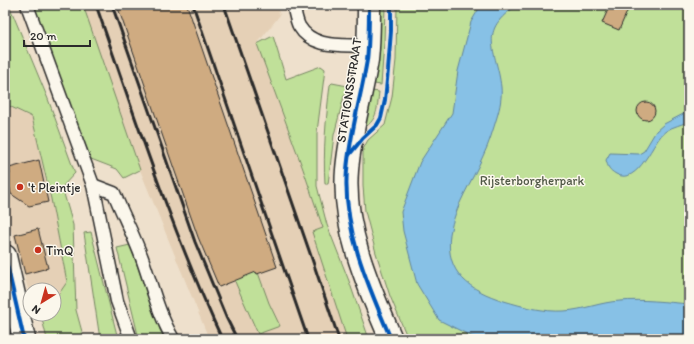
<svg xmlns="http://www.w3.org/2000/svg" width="694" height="344" font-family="Itim,sans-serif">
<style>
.built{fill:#e5d0b6}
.green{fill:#c0e099;stroke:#768662}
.water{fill:#87c1e6;stroke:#62859b}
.building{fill:#cfab81;stroke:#2b2b2b}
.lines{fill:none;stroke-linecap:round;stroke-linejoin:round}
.service-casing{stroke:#2b2b2b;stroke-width:15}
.minor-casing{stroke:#2b2b2b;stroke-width:25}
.tertiary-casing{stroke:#2b2b2b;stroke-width:25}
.service{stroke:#fbf7ec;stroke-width:12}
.minor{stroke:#fbf7ec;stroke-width:22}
.tertiary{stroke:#fbf7ec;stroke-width:22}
.rail{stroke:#2b2b2b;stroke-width:3}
.cycleway-casing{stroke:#fbf7ec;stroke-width:6}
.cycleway{stroke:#0057b8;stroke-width:4}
.poi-dot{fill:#c8321e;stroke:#fbf7ec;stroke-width:1.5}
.labels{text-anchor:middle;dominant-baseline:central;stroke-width:3;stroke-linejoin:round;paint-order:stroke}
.street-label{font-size:13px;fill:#2b2b2b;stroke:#fbf7ec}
.park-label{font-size:13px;fill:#505846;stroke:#fbf7ec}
.poi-label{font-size:13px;fill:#2b2b2b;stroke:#fbf7ec;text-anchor:start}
</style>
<rect width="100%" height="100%" fill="#eee0cc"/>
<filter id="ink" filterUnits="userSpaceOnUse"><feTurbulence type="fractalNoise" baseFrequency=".025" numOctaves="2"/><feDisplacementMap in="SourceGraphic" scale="8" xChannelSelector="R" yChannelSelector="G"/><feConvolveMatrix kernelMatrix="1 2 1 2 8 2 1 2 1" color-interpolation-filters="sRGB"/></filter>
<g filter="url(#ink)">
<g class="built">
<path d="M70,5H276L280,15L257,44L303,169L322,226L349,281L369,339H209L140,170L112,91Z"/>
<path d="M5,104L32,117L51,199L67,282L54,301V290H30V296L5,209Z"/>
</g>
<g class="green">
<path d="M5,5H9L48,99L75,173L62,187L73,225L76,310L84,339H47L42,319L45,314H54V301L67,282L51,199L32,117L5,104Z"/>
<path d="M29,5H83L140,170L124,178L117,169L91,159Z"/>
<path d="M378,5H385L384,43L381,85L374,84Z"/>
<path d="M397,5H689V339H408L390,296L376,253L365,211L363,186V149L368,140L385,125L392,97L396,60Z"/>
<path d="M273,36L286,79L321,66L325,69L317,132V186L327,225L349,281L369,339H347L312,232L323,228L303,169L257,44Z"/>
<path d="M332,83L353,87L344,96L334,135L328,184H325C323,151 326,118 330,85Z"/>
<path d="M372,91L379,92C377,108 378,119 364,128Z"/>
<path d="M236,212L269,303L280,326L258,334L236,284L214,219Z"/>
<path d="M91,232L118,339H100L84,233Z"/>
<path d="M130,245L160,330L165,339H139L117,248Z"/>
</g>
<g class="water">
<path d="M481,5H518C476,31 497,50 501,87C502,97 500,107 497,117C493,130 489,144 483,156C472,182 455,205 450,234C445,274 470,290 504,301C524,307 543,312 564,311C583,310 601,302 620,301C643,299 666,302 689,304V339C656,339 624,340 591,339C574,339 559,333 542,339H486L473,337L439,320L417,284L403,231L401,212L420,162L452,113L458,71L471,22Z"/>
<path d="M689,111V121C682,125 673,126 666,131C653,139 639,187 616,174C609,170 608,167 606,160L610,153L639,154L644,151L656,131L664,124Z"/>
</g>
<g class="building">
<path d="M117,5H187L277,267L257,274L256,272L219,287L198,237L173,166Z"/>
<path d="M610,5H630L619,30L602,23Z"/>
<circle cx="646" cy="111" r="9"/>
<path d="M39,160L48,202L29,206L11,194L7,175L10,174L9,168Z"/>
<path d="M38,229L48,268L25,274L15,235Z"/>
</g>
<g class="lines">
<defs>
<g id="service">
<path d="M27,5L93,185L117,301L131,339"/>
<path d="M293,5C295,12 296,20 299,26C313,50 345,44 368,46"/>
<path d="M93,185L114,193C123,215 134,236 142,258C152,286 158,313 173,339"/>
</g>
<path id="minor" d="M5,256L24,339"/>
<path id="tertiary" d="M369,5C369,23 369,42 367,60C361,97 350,133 347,170C342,228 369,288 391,339"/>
</defs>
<use href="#service" class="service-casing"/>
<use href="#minor" class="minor-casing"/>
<use href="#tertiary" class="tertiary-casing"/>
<use href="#service" class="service"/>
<use href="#minor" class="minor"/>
<use href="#tertiary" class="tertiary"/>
<g class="rail">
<path d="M96,5C135,117 172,231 222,339"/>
<path d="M112,5L195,242L226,317L237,339"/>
<path d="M193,5L308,339"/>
<path d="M224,5L312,259L339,339"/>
</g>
<defs>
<g id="cycleway">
<path d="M369,5C369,23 369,42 367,60C361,97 350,133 347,170C342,228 369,288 391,339"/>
<path d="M349,155L363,138L377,125L381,118L385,100L388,70L391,31V5"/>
<path d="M5,256L24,339"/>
</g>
</defs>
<use href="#cycleway" class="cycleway-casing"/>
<use href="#cycleway" class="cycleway"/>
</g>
</g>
<g class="poi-dot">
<circle cx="20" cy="187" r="4"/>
<circle cx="38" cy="250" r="4"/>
</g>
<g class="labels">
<g class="street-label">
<text transform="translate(349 90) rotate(-81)">STATIONSSTRAAT</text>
</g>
<g class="park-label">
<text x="532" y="180">Rijsterborgherpark</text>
</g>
<g class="poi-label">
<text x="28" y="187">'t Pleintje</text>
<text x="46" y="250">TinQ</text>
</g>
</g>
<rect width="694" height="344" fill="none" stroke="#fbf7ec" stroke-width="20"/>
<rect x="10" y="10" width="674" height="324" fill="none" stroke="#2b2b2b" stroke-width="1.5" filter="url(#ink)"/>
<g transform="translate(42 302) rotate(217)"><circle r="19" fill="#fbf7ec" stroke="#a8a59f"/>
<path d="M0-3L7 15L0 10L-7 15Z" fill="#c8321e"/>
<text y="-6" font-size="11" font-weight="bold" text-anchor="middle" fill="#2b2b2b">N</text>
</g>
<path d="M24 40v6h66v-6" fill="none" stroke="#2b2b2b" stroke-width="2"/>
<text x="30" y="40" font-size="12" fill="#2b2b2b" stroke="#fbf7ec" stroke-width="3" paint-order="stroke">20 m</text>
</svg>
